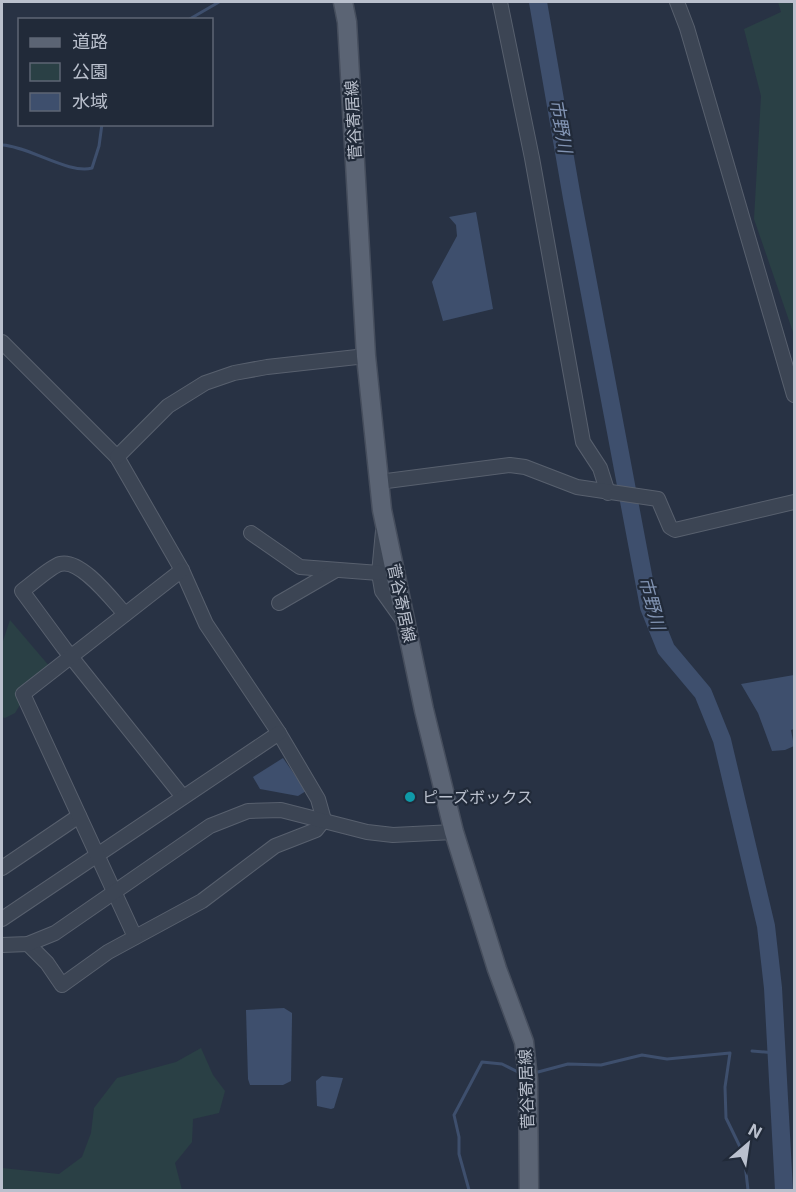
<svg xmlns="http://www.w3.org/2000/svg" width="796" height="1192" font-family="Inter,'Noto Sans JP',sans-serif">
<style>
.green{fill:#2a4045}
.water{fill:#3e4f6d}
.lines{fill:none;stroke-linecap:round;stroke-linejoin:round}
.stream{stroke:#3e4f6d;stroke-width:3}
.river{stroke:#3e4f6d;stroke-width:18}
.minor-casing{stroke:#58606e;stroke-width:16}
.major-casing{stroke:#464e5d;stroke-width:21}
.minor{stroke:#3c4554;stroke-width:14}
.major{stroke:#5b6474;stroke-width:18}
.culture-dot{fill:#0f9aa8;stroke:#212a39;stroke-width:2}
.labels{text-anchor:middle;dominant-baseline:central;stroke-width:4.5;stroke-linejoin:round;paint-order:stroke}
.street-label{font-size:16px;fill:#bac0cd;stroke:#212a39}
.poi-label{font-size:16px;fill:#bac0cd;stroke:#212a39;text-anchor:start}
.water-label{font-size:18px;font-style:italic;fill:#8294b3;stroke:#212a39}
</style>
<rect width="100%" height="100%" fill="#283244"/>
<g class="green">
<path d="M778,2H794V335L754,219L761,96L744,29L781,12Z"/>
<path d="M10,620L50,667L21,703L15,713L5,718L2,717V644Z"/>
<path d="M201,1048L213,1075L225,1091L219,1113L193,1119L192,1142L175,1163L182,1190H2V1168L59,1174L82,1157L91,1133L94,1108L117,1078L176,1062Z"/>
</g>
<g class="water">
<path d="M476,212L493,309L443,321L432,282L457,236L456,225L449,217Z"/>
<path d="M794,675V729L791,730L794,746L785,750L772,751L758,713L741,684Z"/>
<path d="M283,758L306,791L298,796L260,789L253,777Z"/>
<path d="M284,1008L292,1013V1017L291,1081L283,1085H250L248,1079L246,1010Z"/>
<path d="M322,1076L343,1078L334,1108L331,1109L317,1106L316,1081Z"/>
</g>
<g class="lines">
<g class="stream">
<path d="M188,20L219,2"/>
<path d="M2,145C28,146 70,175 92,168L99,146L102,124"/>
<path d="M752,1051L776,1053"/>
<path d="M538,1072L568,1064L601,1065L642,1055L667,1059L730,1053L725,1087L726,1118L744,1155L748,1190"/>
<path d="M469,1190L459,1154V1137L454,1115L482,1062L502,1064L520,1073"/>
</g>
<path class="river" d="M538,2L572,198L649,607L666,649L703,693L722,740L766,926L773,988L784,1190"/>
<defs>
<g id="minor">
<path d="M500,2L532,158L583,442L600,468L608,493"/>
<path d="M677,2L687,28L794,395"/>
<path d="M2,342L117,457L182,570L206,624L279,733L318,799L324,820L316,830L275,846L202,901L108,952L62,985L47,963L28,944"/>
<path d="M117,457L168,406L205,383L234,373L267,367L366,356"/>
<path d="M379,482L510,465L525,467L577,487L658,499L670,527L675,530L794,502"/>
<path d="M383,531L379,573L382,591L402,619"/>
<path d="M251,533L300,567L379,573"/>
<path d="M279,603L336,570"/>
<path d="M125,614C113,601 81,558 60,564C50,567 32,584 22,591L64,648L183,797"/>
<path d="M2,868L79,816"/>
<path d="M2,919L279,733"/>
<path d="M135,937L23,694L182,570"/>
<path d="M2,945L28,944L55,933L210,826L248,811L281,810L367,832L393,835L454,832"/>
</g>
<path id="major" d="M343,2L347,22L366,356L382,510L424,710L454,832L497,969L524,1042L528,1079L529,1190"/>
</defs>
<use href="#minor" class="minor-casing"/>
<use href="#major" class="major-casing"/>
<use href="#minor" class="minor"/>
<use href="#major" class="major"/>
</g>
<circle class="culture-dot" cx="410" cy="797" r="6"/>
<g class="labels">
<g class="street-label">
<text transform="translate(353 120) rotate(-93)">菅谷寄居線</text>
<text transform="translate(402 603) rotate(78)">菅谷寄居線</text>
<text transform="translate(526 1089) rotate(-92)">菅谷寄居線</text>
</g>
<g class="poi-label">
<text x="422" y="797">ピーズボックス</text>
</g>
<g class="water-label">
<text transform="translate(561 126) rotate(80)">市野川</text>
<text transform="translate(652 603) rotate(75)">市野川</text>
</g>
</g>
<rect width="796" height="1192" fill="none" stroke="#bac0cd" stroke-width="6"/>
<rect x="18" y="18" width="195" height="108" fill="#212a39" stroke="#5e6674" stroke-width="1.5"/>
<rect x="30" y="38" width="30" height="9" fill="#5b6474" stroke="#5e6674" stroke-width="1.5"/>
<text x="72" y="48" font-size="18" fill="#bac0cd">道路</text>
<rect x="30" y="63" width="30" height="18" fill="#2a4045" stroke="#5e6674" stroke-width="1.5"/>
<text x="72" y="78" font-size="18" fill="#bac0cd">公園</text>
<rect x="30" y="93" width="30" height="18" fill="#3e4f6d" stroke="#5e6674" stroke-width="1.5"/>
<text x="72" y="108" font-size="18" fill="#bac0cd">水域</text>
<g transform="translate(748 1144) rotate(29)" stroke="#212a39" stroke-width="4.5" paint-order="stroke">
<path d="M0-4.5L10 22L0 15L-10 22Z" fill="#bac0cd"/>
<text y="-9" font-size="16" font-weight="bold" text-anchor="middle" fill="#bac0cd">N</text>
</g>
</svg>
